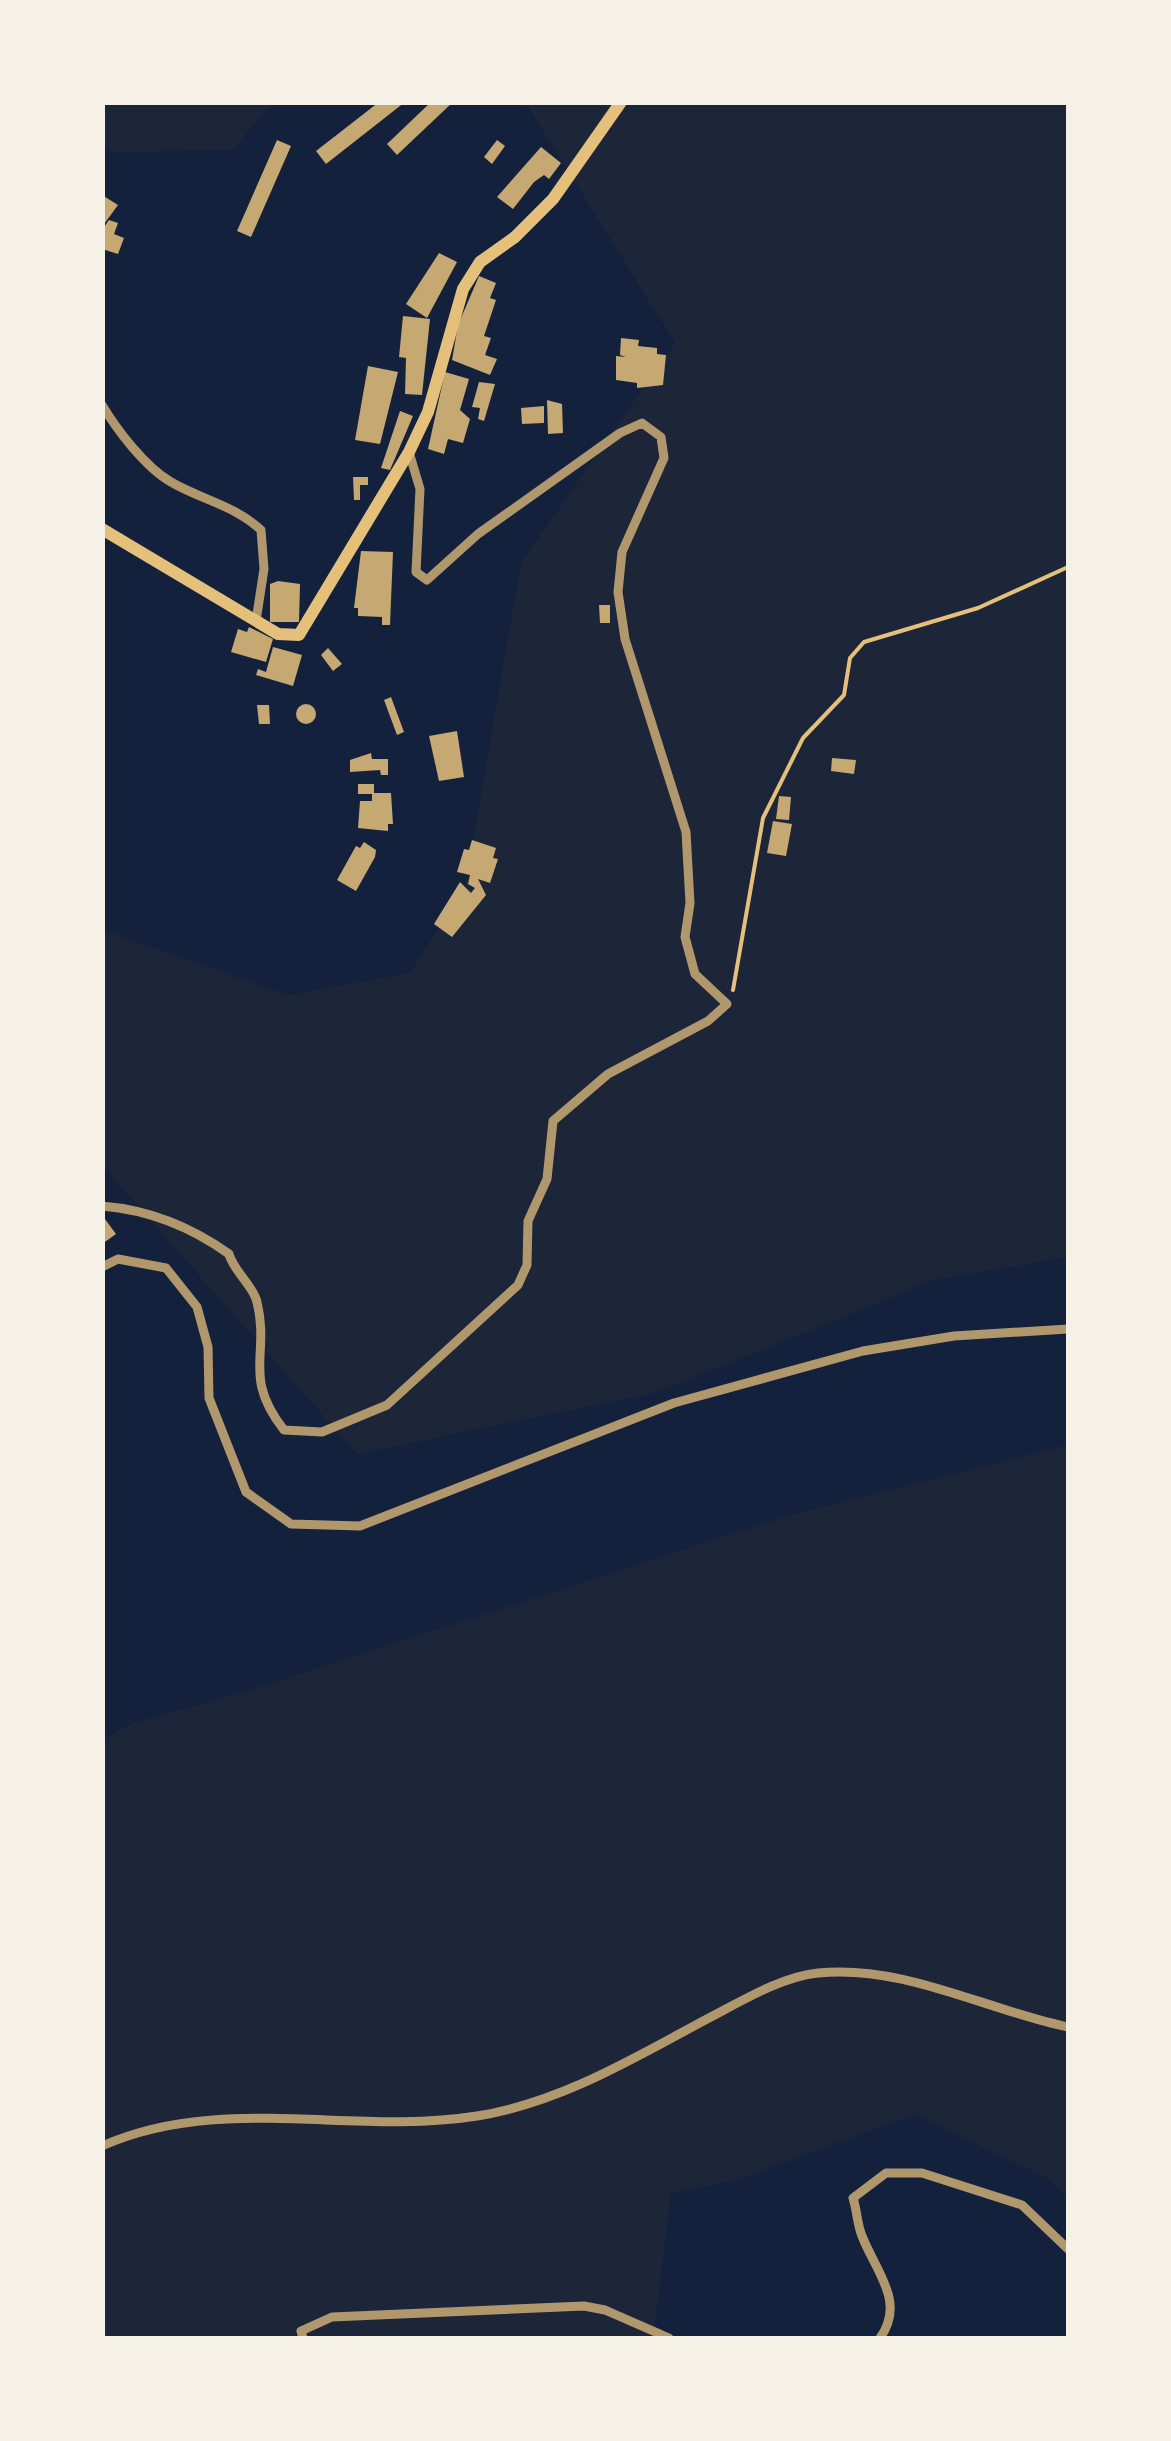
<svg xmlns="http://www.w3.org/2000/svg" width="1171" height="2441" font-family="'Playfair Display',serif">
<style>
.green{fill:#1d2539}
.building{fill:#c6a872}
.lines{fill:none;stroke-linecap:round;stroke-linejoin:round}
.path{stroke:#e5c07b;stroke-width:4}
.minor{stroke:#b1986c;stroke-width:9}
.secondary{stroke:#e5c07b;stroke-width:12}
</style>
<rect width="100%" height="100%" fill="#14213d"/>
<g class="green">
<path d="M103,102H273V103L232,150L114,152L103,148Z"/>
<path d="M526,103H1068V1257L934,1280L658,1392L357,1454L107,1171L103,1172V930L288,995L410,973L465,887L521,563L675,343Z"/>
<path d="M1068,1445V2200L1051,2180L915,2114L740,2179L671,2194L653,2338H103L102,1740L133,1723L241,1693L794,1514Z"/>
</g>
<g class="building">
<path d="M379,102H405L326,164L316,151Z"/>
<path d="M431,102H453L397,155L387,144Z"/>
<path d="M277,140L291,146L251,237L237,231Z"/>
<path d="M497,140L505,146L492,164L484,157Z"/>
<path d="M541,147L561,163L549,179L544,175L534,182L513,209L497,197Z"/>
<path d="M102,195L118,205L102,227Z"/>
<path d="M109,220L118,223L114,234L124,238L118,254L102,249V230Z"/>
<path d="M439,253L457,262L427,318L406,304Z"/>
<path d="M479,276L496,283L490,298L496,300L484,336L491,338L485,355L497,359L490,375L452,360L458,325Z"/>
<path d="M403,316L430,319L422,395L405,394L406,358L399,357Z"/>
<path d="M621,338L639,340L638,346L657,348V354L666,355L663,385L637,388V383L616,380V356L626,357L620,355Z"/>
<path d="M368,366L398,372L380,444L355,440Z"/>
<path d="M445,372L469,379L460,410L470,419L463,443L448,439L444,454L428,449Z"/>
<path d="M479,382L495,384L484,421L478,419L480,408L472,407Z"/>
<path d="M547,400L562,404L563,433L548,434Z"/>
<path d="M544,406V423L522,424L521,408Z"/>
<path d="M400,411L413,416L390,470L381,468Z"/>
<path d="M353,477H368V485H360V500H354Z"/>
<path d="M361,551L393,552L390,625H382V617L358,616V608H354Z"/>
<path d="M278,581L300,584L299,622H270V584Z"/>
<path d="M599,605H610V623H600Z"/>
<path d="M249,627L273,639L266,662L231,652L238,629L247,632Z"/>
<path d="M273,647L302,655L293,686L256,675L258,669L266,672Z"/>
<path d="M328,648L342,664L333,671L321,655Z"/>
<path d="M391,697L404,732L397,735L384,700Z"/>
<circle cx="306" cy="714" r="10"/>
<path d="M257,705H269L270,724H259Z"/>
<path d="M457,731L464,777L439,781L429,736Z"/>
<path d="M371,753L372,759H388V775H381L380,770L350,772V760Z"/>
<path d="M832,758L856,760L854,774L831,771Z"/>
<path d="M358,784H374V793H391L393,824H388V831L358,828L360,801H372V794H358Z"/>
<path d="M779,796L791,797L789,820L776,819Z"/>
<path d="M773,821L792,824L786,856L767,853Z"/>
<path d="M472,840L496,848L493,858L498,859L490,883L478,879L486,895L452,937L434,924L460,882L471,893L475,888L468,884L470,875L457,872L464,849L469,850Z"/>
<path d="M364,842L376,850L375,857L356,891L337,880L356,846L360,848Z"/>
<path d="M102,1215L116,1234L102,1244Z"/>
</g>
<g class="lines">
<path class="path" d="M733,990L763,818L803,738L844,695L850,658L864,642L978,608L1068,567"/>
<g class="minor">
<path d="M102,405C117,430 145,467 171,482C202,500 234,505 261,530L264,569L256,621"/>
<path d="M102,1206C150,1210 190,1226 229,1254C234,1272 253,1285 257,1302C270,1356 242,1376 284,1430L322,1432L387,1405L518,1285L527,1265L528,1221L547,1179L553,1121L608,1074L708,1021L727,1004L695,974L685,937L690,903L686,832L625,639L618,592L622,552L664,458L661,437L642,423L620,433L478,534L427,580L416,572L420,489L409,452"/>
<path d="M102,1267L118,1259L166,1268L197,1307L208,1347L209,1398L246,1492L291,1524L360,1526L674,1403L863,1351L954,1336L1068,1329"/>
<path d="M102,2146C222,2093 351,2136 477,2116C560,2103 634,2058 707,2019C740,2002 780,1977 818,1973C903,1964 986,2010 1068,2027"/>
<path d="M303,2338L301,2331L332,2317L584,2306L605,2310L669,2338"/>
<path d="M880,2338C906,2302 876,2272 862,2236C857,2224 857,2210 853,2198L886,2173H922L1022,2205L1068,2249"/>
</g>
<path class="secondary" d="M102,529L278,634L299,635L409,452L428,412L463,289L480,262L515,237L553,199L621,102"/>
</g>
<rect width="1171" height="2441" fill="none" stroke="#f6f1e7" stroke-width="210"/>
</svg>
